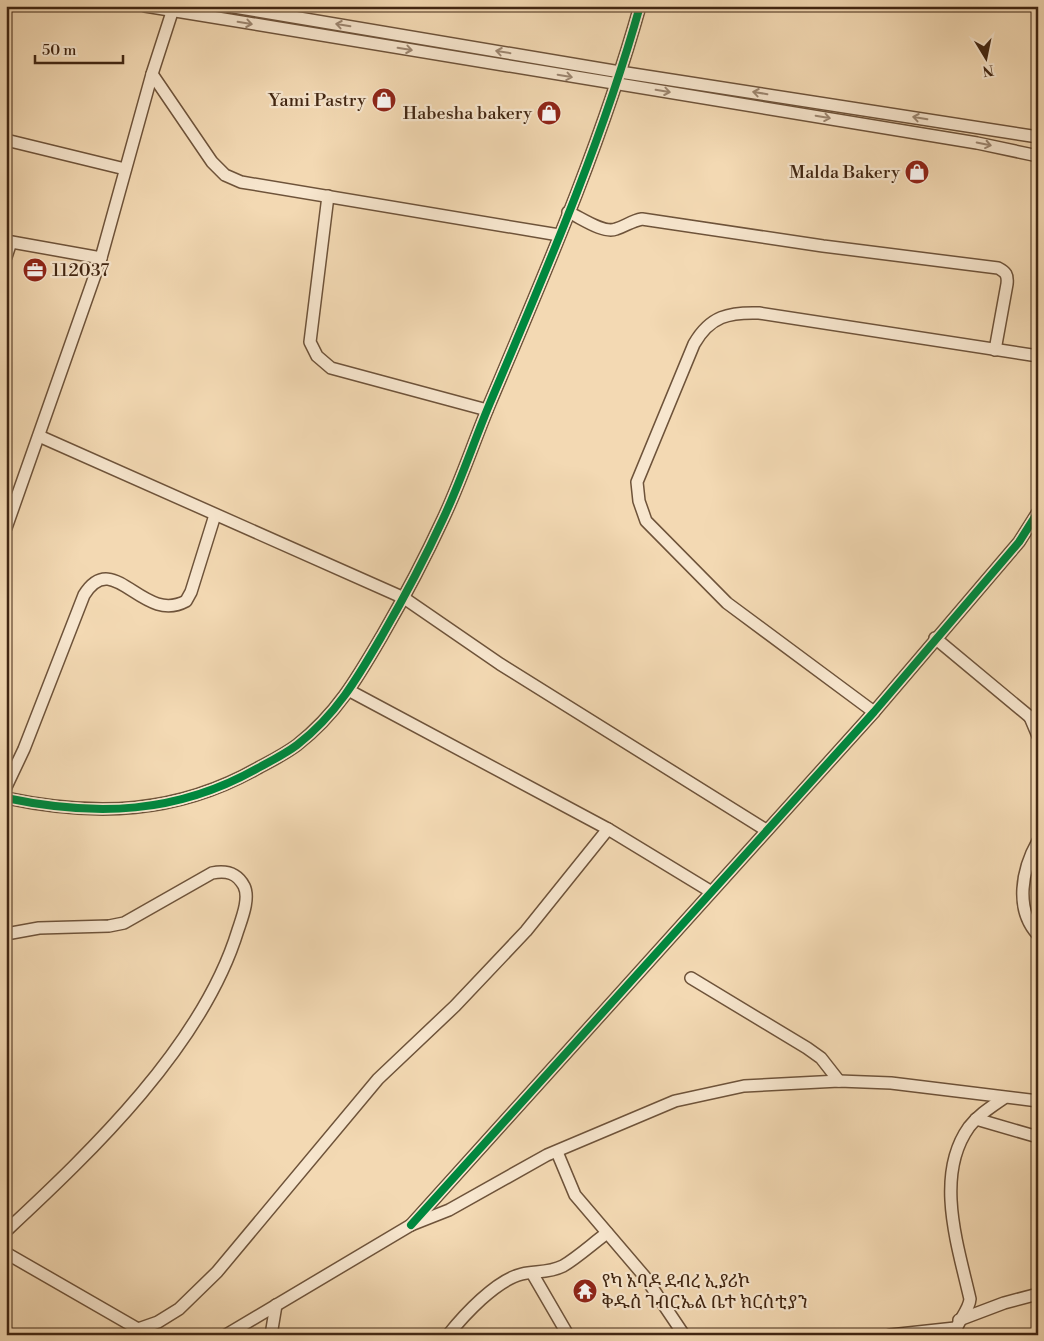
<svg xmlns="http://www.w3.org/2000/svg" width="1044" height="1341" font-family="'Libre Bodoni','Noto Serif Ethiopic',serif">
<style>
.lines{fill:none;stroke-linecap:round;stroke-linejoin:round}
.minor-casing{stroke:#6e533a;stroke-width:14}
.minor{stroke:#f7e6ce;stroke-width:11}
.cycleway-casing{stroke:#f7e6ce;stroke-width:11}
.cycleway{stroke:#00873e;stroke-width:8}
.oneway{stroke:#9c8670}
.labels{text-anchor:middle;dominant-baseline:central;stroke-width:4.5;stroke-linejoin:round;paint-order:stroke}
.poi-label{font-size:18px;fill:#412612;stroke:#f7e6ce;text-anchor:end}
</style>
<rect width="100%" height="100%" fill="#f3d9b3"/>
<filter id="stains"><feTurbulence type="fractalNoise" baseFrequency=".004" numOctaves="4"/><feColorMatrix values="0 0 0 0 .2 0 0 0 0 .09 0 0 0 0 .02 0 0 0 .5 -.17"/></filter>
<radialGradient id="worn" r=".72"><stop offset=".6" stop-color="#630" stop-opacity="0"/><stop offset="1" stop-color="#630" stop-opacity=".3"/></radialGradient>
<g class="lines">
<defs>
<g id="minor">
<path d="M145,6L977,143L1038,156"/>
<path d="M228,6L620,72L1038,137"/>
<path d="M152,74L212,162L225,175L241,182L559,235"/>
<path d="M6,140L125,169"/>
<path d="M328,196L310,342L317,356L331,368L487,410"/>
<path d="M568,212C580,217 603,234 616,229C626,226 631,221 642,219L823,246L998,268C1006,272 1008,275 1007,284L995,350"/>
<path d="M6,241L101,258"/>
<path d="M6,257L11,242"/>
<path d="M39,436L404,598L500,664L766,830"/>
<path d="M6,528L101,258L152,74L174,6"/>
<path d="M935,638L1030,717L1038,720"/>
<path d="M350,691L608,829L710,891"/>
<path d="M874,712L727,603L646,521L639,501L637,482L694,344C710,316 729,312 759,313L1038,356"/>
<path d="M1030,717L1038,736"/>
<path d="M6,787L24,749L84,595C114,547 142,625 186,601L191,592L215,515"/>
<path d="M6,798C96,817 177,814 258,768C271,761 285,754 297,745C337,714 358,677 383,634C405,596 425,558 443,519C461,481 474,441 490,403C545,273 602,142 640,6"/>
<path d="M1038,841C1022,869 1014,909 1038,935"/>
<path d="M6,934L39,928L109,926L124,923L212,873C227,870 237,873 244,886C250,898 242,918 238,930C203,1045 92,1151 6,1231"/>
<path d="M691,978L807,1048L821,1058L839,1081"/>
<path d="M976,1119L1038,1137"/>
<path d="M557,1152L575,1195L645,1277L684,1335"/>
<path d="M411,1225L874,712L1019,542L1038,512"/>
<path d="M6,1253L138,1329L141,1334"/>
<path d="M532,1273L568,1335"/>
<path d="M959,1320L1004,1303L1038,1294"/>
<path d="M138,1329L158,1322L179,1309L217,1272L378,1079L455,1006L526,931L608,829"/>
<path d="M226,1335L411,1225L449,1210L547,1155L675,1101L744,1086L839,1081L891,1083L1038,1101"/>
<path d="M271,1335L276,1305"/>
<path d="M448,1335C464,1315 496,1280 522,1274C536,1271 549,1273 563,1266C578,1257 592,1244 607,1233"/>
<path d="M890,1335L955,1328"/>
<path d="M954,1335C957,1321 969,1311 970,1299C958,1246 934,1176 969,1127C978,1115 991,1107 1004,1098"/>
</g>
</defs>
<use href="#minor" class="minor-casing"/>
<use href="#minor" class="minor"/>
<defs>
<g id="cycleway">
<path d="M6,798C96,817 177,814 258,768C271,761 285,754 297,745C337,714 358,677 383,634C405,596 425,558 443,519C461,481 474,441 490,403C545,273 602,142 640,6"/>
<path d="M411,1225L874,712L1019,542L1038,512"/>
</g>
</defs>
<use href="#cycleway" class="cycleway-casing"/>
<use href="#cycleway" class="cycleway"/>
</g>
<defs><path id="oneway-shaft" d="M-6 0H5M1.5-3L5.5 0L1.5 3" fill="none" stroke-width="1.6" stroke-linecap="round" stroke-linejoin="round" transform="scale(1.25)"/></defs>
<g class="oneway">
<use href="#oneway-shaft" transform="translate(245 23) rotate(9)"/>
<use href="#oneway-shaft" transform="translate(343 25) rotate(-171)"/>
<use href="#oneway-shaft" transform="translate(405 49) rotate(9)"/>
<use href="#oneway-shaft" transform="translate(503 52) rotate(-171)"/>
<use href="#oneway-shaft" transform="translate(565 76) rotate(10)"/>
<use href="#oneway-shaft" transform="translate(663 91) rotate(9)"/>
<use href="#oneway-shaft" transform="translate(760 93) rotate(-171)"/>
<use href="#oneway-shaft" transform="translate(823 117) rotate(10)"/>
<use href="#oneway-shaft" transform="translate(920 118) rotate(-171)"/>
<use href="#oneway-shaft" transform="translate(984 144) rotate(12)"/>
</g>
<defs>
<symbol id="shop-disc" viewBox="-11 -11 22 22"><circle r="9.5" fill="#8f2418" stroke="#f7e6ce"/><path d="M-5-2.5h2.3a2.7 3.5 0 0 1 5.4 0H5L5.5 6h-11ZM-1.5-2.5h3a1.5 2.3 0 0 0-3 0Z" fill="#fff"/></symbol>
<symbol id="office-disc" viewBox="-11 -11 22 22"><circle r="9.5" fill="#8f2418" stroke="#f7e6ce"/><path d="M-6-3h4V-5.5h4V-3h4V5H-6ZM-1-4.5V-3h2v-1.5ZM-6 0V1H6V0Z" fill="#fff"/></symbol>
<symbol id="temple-disc" viewBox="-11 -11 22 22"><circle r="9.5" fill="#8f2418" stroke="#f7e6ce"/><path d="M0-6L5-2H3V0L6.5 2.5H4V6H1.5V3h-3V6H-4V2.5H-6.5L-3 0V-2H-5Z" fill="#fff"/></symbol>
</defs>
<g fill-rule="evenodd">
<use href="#shop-disc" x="370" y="86" width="28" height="28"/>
<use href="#shop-disc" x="535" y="99" width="28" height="28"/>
<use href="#shop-disc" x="903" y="158" width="28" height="28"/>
<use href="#office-disc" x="21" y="256" width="28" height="28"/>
<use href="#temple-disc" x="571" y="1277" width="28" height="28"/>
</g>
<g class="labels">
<g class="poi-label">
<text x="366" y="100">Yami Pastry</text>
<text x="532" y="113">Habesha bakery</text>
<text x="900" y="172">Malda Bakery</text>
<text x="52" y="270" text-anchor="start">112037</text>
<text x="602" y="1281" text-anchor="start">የካ አባዶ ደብረ ኢያሪኮ<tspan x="602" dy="21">ቅዱስ ገብርኤል ቤተ ክርስቲያን</tspan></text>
</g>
</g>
<rect width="1044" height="1341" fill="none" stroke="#f3d9b3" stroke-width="25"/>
<rect x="8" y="8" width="1029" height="1326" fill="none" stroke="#412612" stroke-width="2.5"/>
<rect x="12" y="12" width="1019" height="1316" fill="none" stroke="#412612"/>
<g transform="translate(986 58) rotate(170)" stroke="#f7e6ce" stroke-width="4" paint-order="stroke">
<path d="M0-4L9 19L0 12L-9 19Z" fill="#412612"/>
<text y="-8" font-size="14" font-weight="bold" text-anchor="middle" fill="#412612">N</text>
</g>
<path d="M35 55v8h88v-8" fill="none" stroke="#412612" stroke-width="2.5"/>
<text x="42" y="55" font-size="15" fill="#412612" stroke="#f7e6ce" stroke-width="4" paint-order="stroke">50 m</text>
<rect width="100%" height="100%" filter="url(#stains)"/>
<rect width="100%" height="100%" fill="url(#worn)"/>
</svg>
